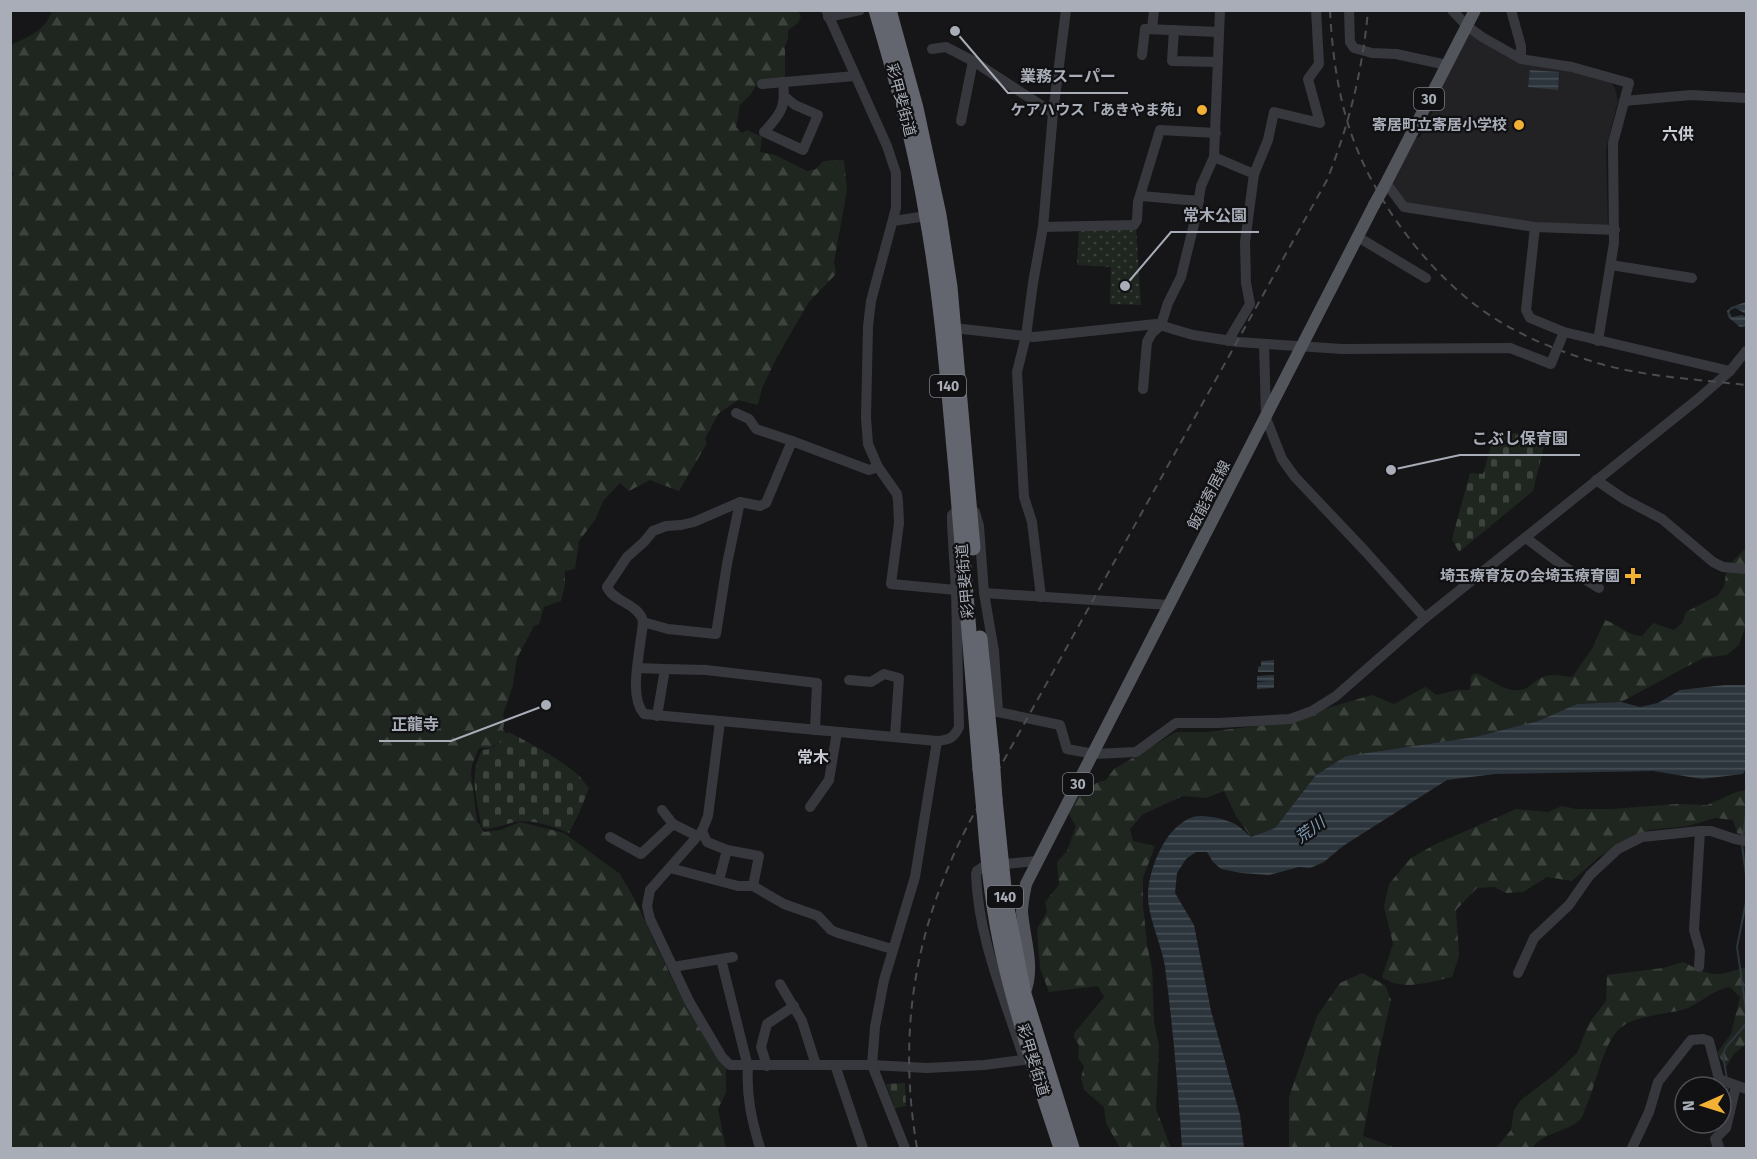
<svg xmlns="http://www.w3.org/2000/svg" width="1757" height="1159" font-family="'Fira Sans','Noto Sans JP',sans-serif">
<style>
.built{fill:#222225}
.forest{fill:url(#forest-firs)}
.cemetery{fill:url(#cemetery-stones)}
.park{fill:url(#park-dots)}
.water{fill:url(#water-rules)}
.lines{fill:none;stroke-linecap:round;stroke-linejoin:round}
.stream{stroke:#2c353c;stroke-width:2}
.minor{stroke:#37383d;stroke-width:10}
.major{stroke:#53555c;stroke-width:12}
.highway{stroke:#63666e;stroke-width:15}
.rail{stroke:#4a4c52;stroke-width:2;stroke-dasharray:8 6;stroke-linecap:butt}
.minor-bridge{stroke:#37383d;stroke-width:10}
.major-bridge{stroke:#53555c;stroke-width:12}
.highway-bridge{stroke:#63666e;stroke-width:15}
.poi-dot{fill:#f2b134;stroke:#111113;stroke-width:2}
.labels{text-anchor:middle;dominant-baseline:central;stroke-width:4.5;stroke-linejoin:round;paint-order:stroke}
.shield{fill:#111113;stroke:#7b7e86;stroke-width:1.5}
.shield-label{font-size:14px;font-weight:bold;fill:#a8adb8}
.street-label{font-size:15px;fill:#a8adb8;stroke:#111113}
.poi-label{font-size:15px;font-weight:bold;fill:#a8adb8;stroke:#111113;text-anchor:end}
.neighbourhood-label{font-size:16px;font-weight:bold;fill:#c9ccd4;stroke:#111113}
.water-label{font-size:16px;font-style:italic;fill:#7f9bb3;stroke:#111113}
.leader{fill:none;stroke:#a8adb8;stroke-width:2}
.callout-dot{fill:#a8adb8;stroke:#111113;stroke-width:2}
.callout-label{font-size:16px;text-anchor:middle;font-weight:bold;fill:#a8adb8;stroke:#111113;stroke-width:4.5;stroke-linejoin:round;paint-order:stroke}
</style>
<defs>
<pattern id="forest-firs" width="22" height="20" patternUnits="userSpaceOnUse" patternTransform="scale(1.5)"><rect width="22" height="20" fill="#1e261f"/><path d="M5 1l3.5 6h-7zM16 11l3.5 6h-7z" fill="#3c433d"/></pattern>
<pattern id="cemetery-stones" width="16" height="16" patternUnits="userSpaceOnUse" patternTransform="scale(1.5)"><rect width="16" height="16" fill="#1e261f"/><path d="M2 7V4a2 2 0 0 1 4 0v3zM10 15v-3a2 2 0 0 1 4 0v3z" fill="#3c433d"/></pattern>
<pattern id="park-dots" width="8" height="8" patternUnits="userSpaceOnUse" patternTransform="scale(1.5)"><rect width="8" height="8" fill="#1e261f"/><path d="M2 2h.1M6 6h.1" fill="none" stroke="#3c433d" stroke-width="1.8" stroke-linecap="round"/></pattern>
<pattern id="water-rules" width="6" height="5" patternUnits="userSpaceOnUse" patternTransform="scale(1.5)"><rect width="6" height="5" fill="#2c353c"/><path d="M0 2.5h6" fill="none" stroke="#485056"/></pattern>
</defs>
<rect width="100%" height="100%" fill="#161618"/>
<path class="built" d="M1470,32L1481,40L1611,83L1615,88L1618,101L1606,149L1608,228L1534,225L1405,205L1391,185L1413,138L1420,137L1433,112L1429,110Z"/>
<g class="forest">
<path d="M52,11H798L801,16L798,23L788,30V38L785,46V77L759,81L751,94L740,105L736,127L742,133L747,130L762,137L760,152L775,155L807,171L816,169L823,161L844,160L847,190L834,262L836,274L809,302L778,355L762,388L758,405L738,400L718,414L705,439L707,443L679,491L650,480L629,491L620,483L603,501L595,520L579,541L575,569L565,571V586L561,601L544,607L539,624L534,626L517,658L513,685L503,715L505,721L503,729L507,736L491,748H479L472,765L471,774L477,821L484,832L500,830L520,822L564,833L620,874L635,900L675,985L726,1068V1093L718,1109L726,1148H11L10,176L14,175L10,167L11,45C28,37 46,30 52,11Z"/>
<path d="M1746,548V625L1739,645L1727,655L1703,658L1621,702L1577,704L1538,721L1475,737L1346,756L1316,775L1275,828L1251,837L1236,816L1224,791L1206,798L1183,796L1143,814L1130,829L1133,841L1155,846L1143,878V905L1147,945L1152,968L1154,1022L1159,1046L1156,1109L1171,1148H1120L1106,1123L1104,1107L1084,1090L1081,1078L1084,1066L1078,1058L1079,1045L1074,1037L1075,1032L1104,997L1098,986L1049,992L1040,968L1037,929L1047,912L1045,902L1059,885L1057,862L1067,851L1076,826C1073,821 1068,816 1069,809C1071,794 1093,783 1106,780L1114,769L1176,732H1207L1273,724L1372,695L1394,704L1425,687L1437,695L1458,690H1470L1471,677L1474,673C1488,676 1498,688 1513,690C1530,692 1531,681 1543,677C1552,673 1563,676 1572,677L1592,649L1605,620C1619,625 1629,636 1642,636L1653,623L1674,630L1682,623L1686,612L1717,596L1724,587L1727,567Z"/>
<path d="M1746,790V836L1737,833L1733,820L1715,818L1688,826L1648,830L1623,842L1599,857L1572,881L1547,877L1523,892L1506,893L1494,887L1477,888L1456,910L1459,956L1452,977C1429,982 1402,992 1382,977L1393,944L1384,906L1389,884L1411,858L1436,844L1516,809L1548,812L1562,806L1576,809H1612L1677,804L1707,805L1736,792Z"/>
<path d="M1746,955V1044L1734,1054L1726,1067L1717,1053L1731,1034L1740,997L1730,987C1714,989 1701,1003 1685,1009C1669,1014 1636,1016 1623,1026C1603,1039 1596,1087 1585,1109C1584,1113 1582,1118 1579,1121C1564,1133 1544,1132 1532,1148H1496L1511,1130L1514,1110L1521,1100L1555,1074L1577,1053L1589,1023L1606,1001L1607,975L1663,968L1683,962C1711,976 1715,978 1745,967Z"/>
<path d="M1362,973L1385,985L1391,1000L1378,1057L1363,1136L1396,1148H1289V1097L1317,1016L1340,983Z"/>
</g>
<g class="cemetery">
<path d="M1517,433L1545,442L1533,491L1459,552L1452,539L1470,473L1483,474L1494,435Z"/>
<path d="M508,732C527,741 564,761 580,777C583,780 585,784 589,788L580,811L569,833C554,827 532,819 515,822C506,824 496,828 486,829L482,828C477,799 468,778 482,750C495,750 500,741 508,732Z"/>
<path d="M905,1083L906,1106L895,1108L886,1084Z"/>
</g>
<path class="park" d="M1136,228L1141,305L1110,304L1111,267L1077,265L1079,230Z"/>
<g class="water">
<path d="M1530,70L1559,72L1558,90L1528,87Z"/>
<path d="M1746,302V314L1735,308L1729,311L1732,317L1742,315L1746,317V326L1740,327L1728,317L1727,311L1731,307Z"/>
<path d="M1274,660V672H1258V667L1261,666V661Z"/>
<path d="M1274,675V688L1257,689V682L1271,681H1257V676Z"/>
<path d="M1725,685H1746V768L1743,774L1702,779L1653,771L1495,774L1447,780L1343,846L1324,862L1310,868L1299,867L1269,875L1241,873L1221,869L1213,862L1207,852H1196L1186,859L1177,873L1175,893L1194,925L1211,1011L1240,1115L1244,1148H1182C1178,1088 1173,1027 1165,967C1162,945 1148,918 1148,896C1148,870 1165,826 1193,817C1204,814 1223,819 1233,823C1240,826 1246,833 1251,837L1275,828L1316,775L1346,756L1475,737L1538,721L1577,704L1621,702L1640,707L1658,703L1680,690Z"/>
</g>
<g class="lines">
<g class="stream">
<path d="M1743,837L1746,812"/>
<path d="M1742,845L1746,875"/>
<path d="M1746,902L1737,947L1746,1010"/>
<path d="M1727,1079L1723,1055L1726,1047L1746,1024"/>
<path d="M1721,1123L1728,1087"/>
<path d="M1721,1140L1724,1148"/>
</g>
<g class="minor">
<path d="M826,10L887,146L896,173V208L871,301L868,326L866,418L868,444L878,467L897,494L898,501L899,523L891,584L956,590L959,727C954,738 949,740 937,741L644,714C629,697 639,658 641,637C642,631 644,623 642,618C635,603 613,601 607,587L627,557L644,542L653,531L666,526L681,525L694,522L740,502L760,506L766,503L792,441L869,470L878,467"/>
<path d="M1349,10L1350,42L1354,48L1372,53L1396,54L1447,65"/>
<path d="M1452,10L1467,26L1482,37L1521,59L1572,67L1629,83L1613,143L1614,243L1598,341"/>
<path d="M1511,10L1521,46V59"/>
<path d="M828,17L860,10"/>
<path d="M1152,29L1154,10"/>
<path d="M1174,30L1172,61L1218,62"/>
<path d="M932,49L946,47L973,61L1053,113"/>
<path d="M1142,55L1145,29L1219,32"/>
<path d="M783,82C786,107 781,114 764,132L803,150L818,115L795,105L784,96"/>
<path d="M762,84L855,76"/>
<path d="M1624,101L1691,95L1746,98"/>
<path d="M961,121L973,61"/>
<path d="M1214,157L1254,174"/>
<path d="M1386,183L1404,207L1535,227L1615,230"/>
<path d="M1141,196L1199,201"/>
<path d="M893,221L927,216"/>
<path d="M1043,227L1134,225L1137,220L1138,202L1160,130L1216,133"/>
<path d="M1535,227L1526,310L1530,318L1564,332L1730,371"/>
<path d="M1358,237L1426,278"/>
<path d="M1611,265L1692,278"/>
<path d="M954,328L1034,337L1156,324L1193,335L1238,342L1342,349L1510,348L1551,364L1552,361"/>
<path d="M1228,341L1250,304L1246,283L1245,242L1254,174L1268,140L1274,112L1320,123L1308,79L1319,64L1316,10"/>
<path d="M1264,344L1266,418L1282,459L1295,477L1365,551L1425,618"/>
<path d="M1143,389L1147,342L1152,333L1161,325L1168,303L1181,277L1196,216L1201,186L1214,157L1220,10"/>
<path d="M736,413L749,419L756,429L792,441"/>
<path d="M1596,480L1624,499L1662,519L1713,562L1723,567L1746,569"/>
<path d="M975,512L979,526L984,593L994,651L998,711"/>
<path d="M1526,538L1563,566L1599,588"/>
<path d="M956,590L952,524V515L959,509"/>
<path d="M984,593L1169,605"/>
<path d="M1041,597L1032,522L1024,497L1017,372L1026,336L1033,283L1043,227L1053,113L1066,10"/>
<path d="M643,622L668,629L716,634L727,564L740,502"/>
<path d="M637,668L665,669L657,716"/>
<path d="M665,669L706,670L817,683L815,730"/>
<path d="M849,680L871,682L884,674L899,678L895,736"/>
<path d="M993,711L1060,725L1067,749L1094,754L1136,752L1176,723H1219L1290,719L1312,711L1336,696L1425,618L1698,399L1730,371L1746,351"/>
<path d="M720,722L708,816L702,831L650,890L647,906L650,919L689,1001L722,1057L730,1065H872L927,1068L984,1065L1038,1058"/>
<path d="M810,807L829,780L837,732"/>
<path d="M662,810L673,824L697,836"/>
<path d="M702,831L707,842L727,850L759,856L753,886"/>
<path d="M610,837L641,854L673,824"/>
<path d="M1006,864L1037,861"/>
<path d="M983,867L977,871L976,874C978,938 1005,999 1024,1059"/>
<path d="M670,868L738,886H753L784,904L818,916L831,930L838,933L892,949"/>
<path d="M719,880L727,850"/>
<path d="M721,959L748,1067C746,1096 752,1121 760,1148"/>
<path d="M673,967L733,957"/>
<path d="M1699,967L1700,951L1694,930L1700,831"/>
<path d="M1518,973L1534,938L1569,905L1590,875L1618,849L1642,837L1700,831H1711L1735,839L1746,841"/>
<path d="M780,984L802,1021L816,1065"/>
<path d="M835,1065L863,1148"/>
<path d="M767,1066L761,1047L767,1024L794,1006"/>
<path d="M905,1148L872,1065L875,1027L884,980L915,877L937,741"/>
<path d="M1632,1148L1649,1112L1658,1082L1691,1040L1703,1039L1709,1041L1719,1079L1746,1089"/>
<path d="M1718,1148L1715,1139L1726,1128L1736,1086"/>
</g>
<g class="major">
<path d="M1384,187L1475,10"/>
<path d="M1025,992C1035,967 1024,938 1022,912C1022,903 1024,894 1026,884L1374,205"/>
</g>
<g class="highway">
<path d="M876,10C896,79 916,147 927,218C942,301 948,386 956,470C964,570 972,669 980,769"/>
<path d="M889,10L916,108L939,215L950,287L973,548"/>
<path d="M980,638L992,756"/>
<path d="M995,799L1005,898L1024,994L1072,1148"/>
<path d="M984,812C988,863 993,914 1005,963C1020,1026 1041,1087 1061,1148"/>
</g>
<g class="rail">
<path d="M1330,10C1332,50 1337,89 1349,127C1373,202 1434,283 1502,323C1531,340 1562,352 1594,362C1643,377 1696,379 1746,385"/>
<path d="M917,1148C897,1031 915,926 970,821L1327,180C1349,125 1363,69 1368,10"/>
</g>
<path class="minor-bridge" d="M1552,361L1562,337"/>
<path class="major-bridge" d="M1374,205L1384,187"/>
<g class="highway-bridge">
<path d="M992,756L995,799"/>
<path d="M980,769L984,812"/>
</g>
</g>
<g class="poi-dot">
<circle cx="1202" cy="110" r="6"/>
<circle cx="1519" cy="125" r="6"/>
<path d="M1630 567h6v6h6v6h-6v6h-6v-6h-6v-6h6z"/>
</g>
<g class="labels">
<g class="shield">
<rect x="1414" y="88" width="30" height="22" rx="4.5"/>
<rect x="930" y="375" width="36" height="22" rx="4.5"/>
<rect x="1063" y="773" width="30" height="22" rx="4.5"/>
<rect x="987" y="886" width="36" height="22" rx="4.5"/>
</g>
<g class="shield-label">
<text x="1429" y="99">30</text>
<text x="948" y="386">140</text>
<text x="1078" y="784">30</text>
<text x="1005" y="897">140</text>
</g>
<g class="street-label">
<text transform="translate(901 100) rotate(75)">彩甲斐街道</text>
<text transform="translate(1209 495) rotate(-63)">飯能寄居線</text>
<text transform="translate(965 581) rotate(-95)">彩甲斐街道</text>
<text transform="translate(1033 1060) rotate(73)">彩甲斐街道</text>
</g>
<g class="poi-label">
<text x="1190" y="110">ケアハウス「あきやま苑」</text>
<text x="1507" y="125">寄居町立寄居小学校</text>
<text x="1620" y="576">埼玉療育友の会埼玉療育園</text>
</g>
<g class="neighbourhood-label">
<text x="1678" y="134">六供</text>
<text x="813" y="757">常木</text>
</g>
<g class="water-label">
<text transform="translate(1310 830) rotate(-36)">荒川</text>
</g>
</g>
<path class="leader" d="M955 31L1008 93H1128M1125 286L1171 232H1259M1391 470L1460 455H1580M546 705L451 741H379"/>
<g class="callout-dot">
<circle cx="955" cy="31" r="6"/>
<circle cx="1125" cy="286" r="6"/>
<circle cx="1391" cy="470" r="6"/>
<circle cx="546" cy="705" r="6"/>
</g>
<g class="callout-label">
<text x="1068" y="82">業務スーパー</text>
<text x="1215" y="221">常木公園</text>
<text x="1520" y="444">こぶし保育園</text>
<text x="415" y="730">正龍寺</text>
</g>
<rect width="1757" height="1159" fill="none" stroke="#a8adb8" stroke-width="24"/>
<g transform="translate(1703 1105) rotate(267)"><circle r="28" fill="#111113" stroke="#4d4f55" stroke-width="1.5"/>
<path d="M0-4.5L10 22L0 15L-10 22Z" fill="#f2b134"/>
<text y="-9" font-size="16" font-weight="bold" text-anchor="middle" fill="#a8adb8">N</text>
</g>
</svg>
